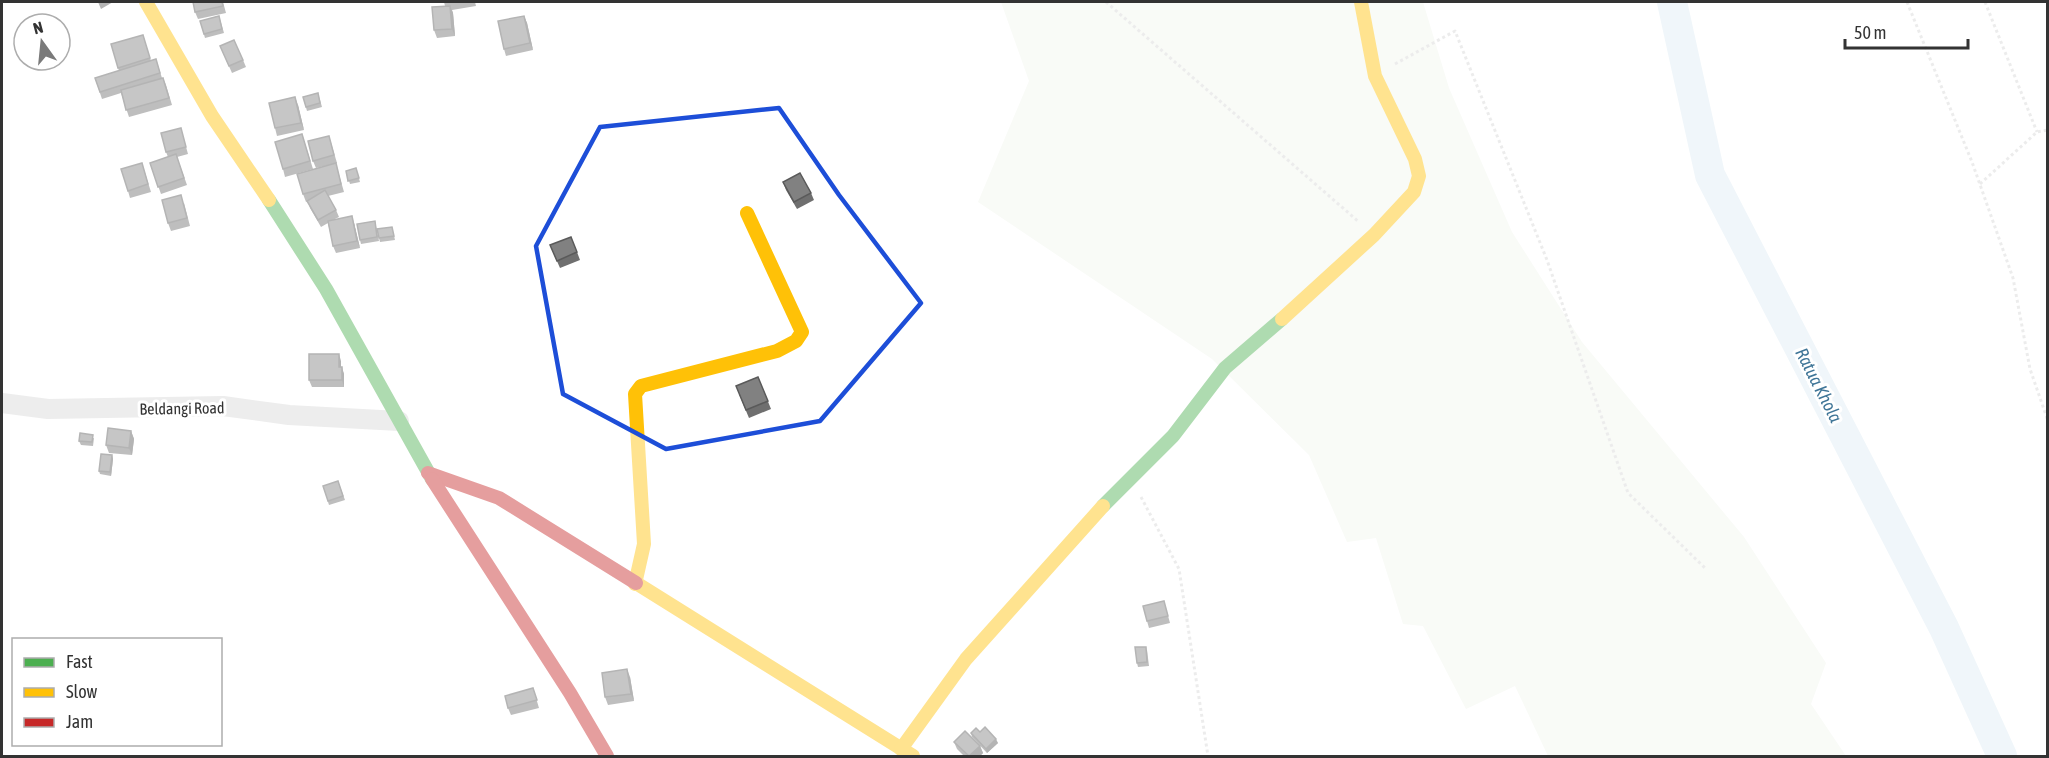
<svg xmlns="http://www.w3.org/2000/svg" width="2049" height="758" font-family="'Asap Condensed',sans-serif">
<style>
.green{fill:#f1f5ed}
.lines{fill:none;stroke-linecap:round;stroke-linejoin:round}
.river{stroke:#ddebf3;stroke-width:30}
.path{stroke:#d6d6d6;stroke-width:3;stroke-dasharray:3 3;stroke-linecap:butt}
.street{stroke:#d7d7d7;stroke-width:20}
.fast{stroke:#4caf50;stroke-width:14}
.slow{stroke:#ffc107;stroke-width:14}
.jam{stroke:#c62828;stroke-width:14}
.wall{fill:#6f6f6f}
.shaded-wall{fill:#5a5a5a}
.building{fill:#818181;stroke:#5a5a5a;stroke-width:1.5}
.marked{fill:none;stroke:#1d4ed8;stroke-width:4.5;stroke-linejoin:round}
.labels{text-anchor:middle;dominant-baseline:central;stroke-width:6;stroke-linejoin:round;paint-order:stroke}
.street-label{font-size:16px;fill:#333;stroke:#fff}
.water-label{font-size:18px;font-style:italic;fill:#3f7597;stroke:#fff}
</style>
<rect width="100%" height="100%" fill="#fff"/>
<path class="green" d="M1001,2H1423L1449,88L1512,232L1582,342L1744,537L1826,663L1811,704L1846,756H1548L1515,686L1466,709L1423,626L1403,624L1376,538L1347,542L1309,455L1212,359L978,202L1029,81Z"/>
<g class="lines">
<path class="river" d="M1672,2L1710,175L1944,628L2002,756"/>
<g class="path">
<path d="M1106,2L1359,222"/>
<path d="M1907,2L1972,162L2013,278L2030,369L2048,421"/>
<path d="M1985,2L2037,132"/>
<path d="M1395,64L1455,31L1547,260L1628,493L1705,568"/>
<path d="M1980,184L2037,132L2048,130"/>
<path d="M1141,497L1179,569L1208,756"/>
</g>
<path class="street" d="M2,403L48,409L223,406L289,415L399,421"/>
<g class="fast">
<path d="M269,200L326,289L432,479"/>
<path d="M1103,506L1173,436L1225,368L1282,319"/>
</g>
<g class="slow">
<path d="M146,2L212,116L269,200"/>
<path d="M1282,319L1374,235L1414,192L1419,176L1415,159L1375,76L1361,2"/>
<path d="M636,583L913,756"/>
<path d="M635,584L644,544L635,394L641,386L777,351L796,341L802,332L747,213"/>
<path d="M901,749L966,659L1103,506"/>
</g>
<g class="jam">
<path d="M428,473L499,498L636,583"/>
<path d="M432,479L570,693L607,756"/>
</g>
</g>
<g class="wall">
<path d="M223,2L226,13L198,19L195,12Z"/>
<path d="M444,2H475L476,6L452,10L453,13L455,36L437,38L434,30L445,6Z"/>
<path d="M219,16L224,33L205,38L200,21Z"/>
<path d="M524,16L527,23L533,50L506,56L504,49Z"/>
<path d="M143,35L151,61L156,59L162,78H163L166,85L172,105L129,117L121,93L102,99L95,78L119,71L111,44Z"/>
<path d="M220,46L243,60L246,67L232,73Z"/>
<path d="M318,93L322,107L307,111L303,97Z"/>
<path d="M298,105L304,130L277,136L275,128Z"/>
<path d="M302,134L313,169L285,177L283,169Z"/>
<path d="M183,136L188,154L177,157L187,185L161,194L150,163L168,157L166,152Z"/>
<path d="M329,136L337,163L316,168L313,161Z"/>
<path d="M142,163L151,192L130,198L128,191Z"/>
<path d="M356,168L360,182L350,184L346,171Z"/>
<path d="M338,171L344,192L328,196L336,210L339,217L335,219L354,223L360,248L336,253L333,246L328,223L321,227L310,208L308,201L306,202L303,194Z"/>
<path d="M783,182L811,193L814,200L797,209L786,190Z"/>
<path d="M184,203L190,226L171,231L168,223Z"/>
<path d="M375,221L379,241L361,244L360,240Z"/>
<path d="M392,227L395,240L380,242L379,238Z"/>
<path d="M550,245L577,252L580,260L560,268Z"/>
<path d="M341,361V367L344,374V387H312L309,380Z"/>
<path d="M758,377L771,409L749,418L739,394Z"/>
<path d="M131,431L134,439L132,455L109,453L106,445Z"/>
<path d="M94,438L93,446L81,445L79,441Z"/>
<path d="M112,455L113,459L111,476L100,474L99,471Z"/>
<path d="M338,481L345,500L329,505L323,486Z"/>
<path d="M1164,601L1170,623L1149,628L1147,621Z"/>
<path d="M1147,650L1149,666L1138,667L1137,663Z"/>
<path d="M630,677L634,701L608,705L605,697Z"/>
<path d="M533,688L539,708L511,715L508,708Z"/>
<path d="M980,732L998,743L987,753L972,737L971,733Z"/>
<path d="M954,742L980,746L983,753L980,756H964L957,749Z"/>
</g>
<g class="shaded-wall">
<path d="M98,2H113L101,9Z"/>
<path d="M450,6L453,13L455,36L452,29Z"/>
<path d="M524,16L527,23L533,50L530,43Z"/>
<path d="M295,97L298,105L304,130L301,123Z"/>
<path d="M352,216L354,223L360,248L357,241Z"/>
<path d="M339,354L341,361V374L339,367Z"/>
<path d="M342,367L344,374V387L342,380Z"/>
<path d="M131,431L134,439L132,455L129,448Z"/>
<path d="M112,455L113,459L111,476L110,472Z"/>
<path d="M627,669L630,677L634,701L631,694Z"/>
<path d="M996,739L998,743L987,753L986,749Z"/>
<path d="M980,746L983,753L980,756H969Z"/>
</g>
<g class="building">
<path d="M193,2H222L223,6L195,12Z"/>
<path d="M450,6L452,29L434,30L432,7Z"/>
<path d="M219,16L222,29L204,34L200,21Z"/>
<path d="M524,16L530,43L504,49L498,21Z"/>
<path d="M143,35L150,58L118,68L111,44Z"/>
<path d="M234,40L243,60L229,66L220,46Z"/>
<path d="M156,59L160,73L100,92L95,78Z"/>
<path d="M163,78L169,98L126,110L121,90Z"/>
<path d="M318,93L320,103L306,107L303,97Z"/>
<path d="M295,97L301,123L275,128L269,103Z"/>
<path d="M181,128L186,147L166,152L161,133Z"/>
<path d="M302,134L310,161L283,169L275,142Z"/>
<path d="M329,136L334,155L313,161L308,141Z"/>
<path d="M176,154L184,178L158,187L150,163Z"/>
<path d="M142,163L148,184L128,191L121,169Z"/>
<path d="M336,163L341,184L303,194L297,174Z"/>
<path d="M356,168L359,178L348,181L346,171Z"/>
<path d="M800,173L811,193L794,202L783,182Z"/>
<path d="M325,190L336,210L318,220L307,201Z"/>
<path d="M181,195L187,218L168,223L162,200Z"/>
<path d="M352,216L357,241L333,246L328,221Z"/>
<path d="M375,221L377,237L360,240L357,224Z"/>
<path d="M392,227L394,236L379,238L377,229Z"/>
<path d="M571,237L577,252L557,261L550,245Z"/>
<path d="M309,354H339V367H342V380H309Z"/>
<path d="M758,377L768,401L746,410L736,386Z"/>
<path d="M108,428L131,431L129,448L106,445Z"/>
<path d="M80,433L93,435L92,442L79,441Z"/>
<path d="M101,454L112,455L110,472L99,471Z"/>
<path d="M338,481L343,496L328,501L323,486Z"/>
<path d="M1164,601L1168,616L1147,621L1143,606Z"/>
<path d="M1135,647H1146L1147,662L1137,663Z"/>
<path d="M627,669L631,694L605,697L602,673Z"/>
<path d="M533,688L537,700L508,708L505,696Z"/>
<path d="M985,727L996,739L986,749L971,733L976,728L980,732Z"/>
<path d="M965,731L980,746L969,756L954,742Z"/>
</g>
<path d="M0 0H2049V758H0ZM779,108L839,195L921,303L820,421L666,449L563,394L536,246L600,127Z" fill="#fff" fill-opacity=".55" fill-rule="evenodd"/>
<path class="marked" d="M779,108L839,195L921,303L820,421L666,449L563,394L536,246L600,127Z"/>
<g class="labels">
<g class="street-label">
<text transform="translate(182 408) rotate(-1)">Beldangi Road</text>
</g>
<g class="water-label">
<text transform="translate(1819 385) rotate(63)">Ratua Khola</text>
</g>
</g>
<rect width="2049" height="758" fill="none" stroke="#333333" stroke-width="6"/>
<rect x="12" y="638" width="210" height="108" fill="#ffffff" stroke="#adadad" stroke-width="1.5"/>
<rect x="24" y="658" width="30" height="9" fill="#4caf50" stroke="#adadad" stroke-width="1.5"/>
<text x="66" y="668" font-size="18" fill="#333333">Fast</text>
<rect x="24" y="688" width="30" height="9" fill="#ffc107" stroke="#adadad" stroke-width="1.5"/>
<text x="66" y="698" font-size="18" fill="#333333">Slow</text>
<rect x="24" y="718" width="30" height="9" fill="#c62828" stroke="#adadad" stroke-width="1.5"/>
<text x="66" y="728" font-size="18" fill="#333333">Jam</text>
<g transform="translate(42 42) rotate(345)"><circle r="28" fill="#ffffff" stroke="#adadad" stroke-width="1.5"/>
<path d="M0-4.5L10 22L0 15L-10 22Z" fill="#7a7a7a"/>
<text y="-9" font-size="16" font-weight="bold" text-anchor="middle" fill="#333333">N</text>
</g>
<path d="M1845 39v9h123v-9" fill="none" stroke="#333333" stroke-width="3"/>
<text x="1854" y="39" font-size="18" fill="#333333" stroke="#ffffff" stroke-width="4.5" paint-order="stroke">50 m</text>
</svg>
